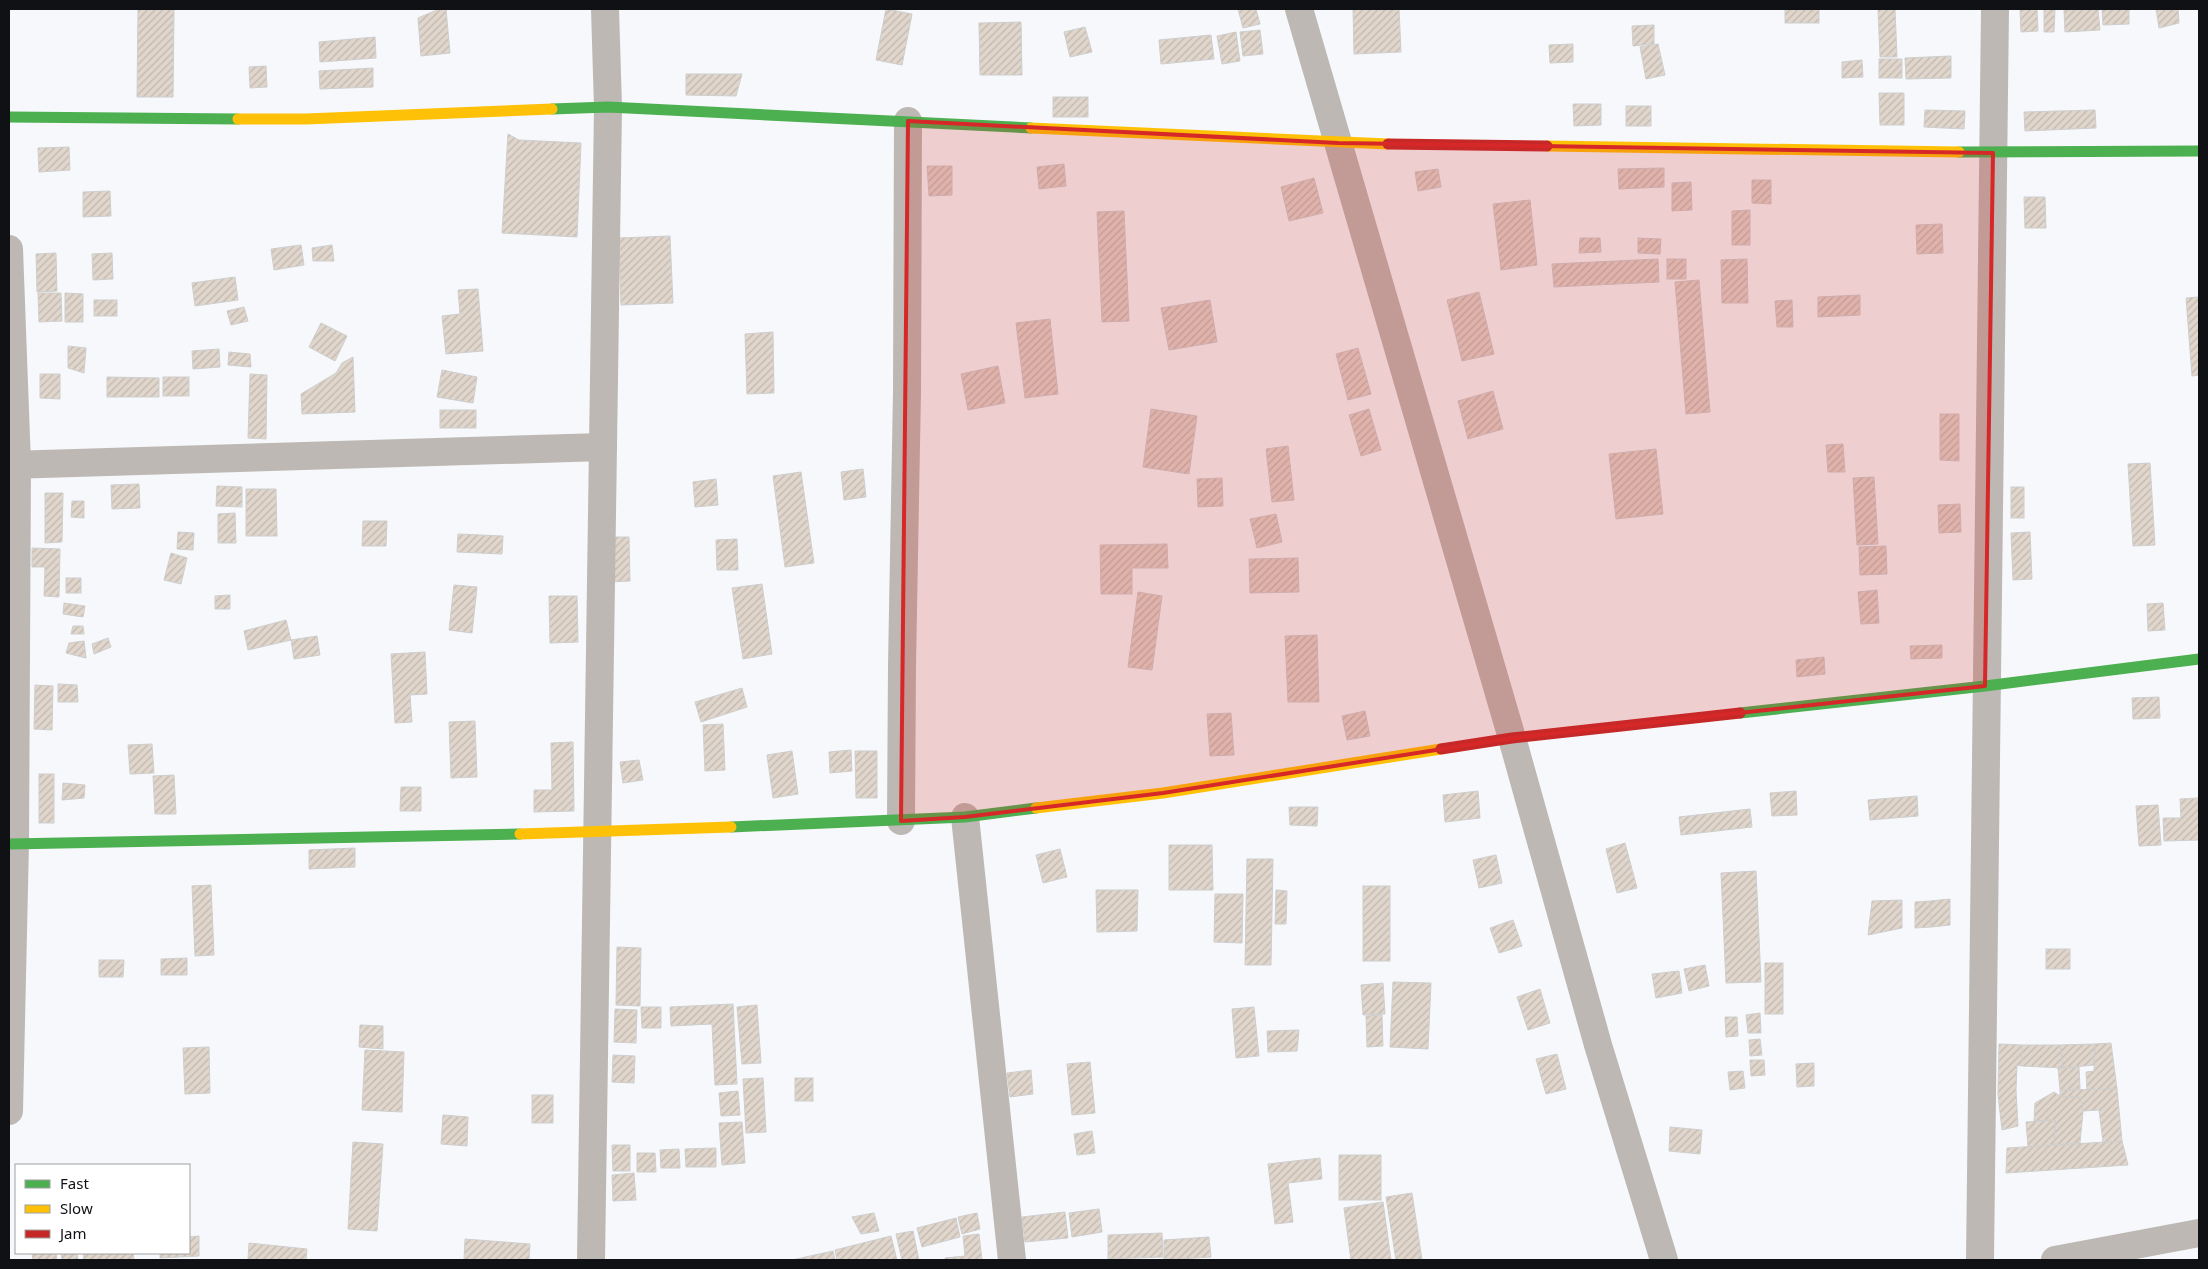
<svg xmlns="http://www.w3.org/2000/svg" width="2208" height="1269" font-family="'Noto Sans',sans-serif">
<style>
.building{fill:url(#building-hatch);stroke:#cecece}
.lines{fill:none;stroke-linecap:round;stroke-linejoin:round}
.street{stroke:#bdb8b3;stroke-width:28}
.fast{stroke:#4caf50;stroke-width:11}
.slow{stroke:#ffc107;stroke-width:11}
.jam{stroke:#c62828;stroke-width:11}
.marked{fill:#d62828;fill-opacity:0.2;stroke:#d62828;stroke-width:4;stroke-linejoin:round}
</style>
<defs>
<pattern id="building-hatch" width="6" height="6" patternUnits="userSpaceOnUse" patternTransform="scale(1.25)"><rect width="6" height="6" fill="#e1d6cc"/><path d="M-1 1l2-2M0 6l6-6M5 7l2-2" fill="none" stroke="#c0b7ae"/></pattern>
</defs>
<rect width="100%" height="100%" fill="#f6f8fb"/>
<g class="building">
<path d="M138,9H174L173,97H137Z"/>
<path d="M439,9H446L450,53L421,56L418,18Z"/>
<path d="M886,9L912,14L902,65L876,60Z"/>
<path d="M1238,9H1256L1260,24L1243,28Z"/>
<path d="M1353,9H1399L1401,52L1354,54Z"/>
<rect x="1785" y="9" width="34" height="14"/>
<path d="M1878,9H1895L1897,57H1880Z"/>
<path d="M2020,9H2037L2038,31L2021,32Z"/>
<path d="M2044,9H2055L2054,32H2044Z"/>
<path d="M2098,9L2100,30L2065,32L2064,10Z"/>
<path d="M2102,9H2129V24L2103,25Z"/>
<path d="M2156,9H2178L2179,23L2159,28Z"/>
<path d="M1021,22L1022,75H980L979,23Z"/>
<path d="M1654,25V44L1633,46L1632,26Z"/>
<path d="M1085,27L1092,52L1070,57L1064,32Z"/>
<path d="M1260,30L1263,54L1243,56L1240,32Z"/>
<path d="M1236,32L1240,61L1222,64L1217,36Z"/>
<path d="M1211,35L1214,59L1161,64L1159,40Z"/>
<path d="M375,37L376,58L320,62L319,42Z"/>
<path d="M1573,44V62L1550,63L1549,45Z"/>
<path d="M1658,44L1665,75L1646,79L1640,47Z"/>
<path d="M1951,56V78L1906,79L1905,58Z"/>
<rect x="1879" y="59" width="23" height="19"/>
<path d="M1862,60L1863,77L1842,78V62Z"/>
<path d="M266,66L267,87L250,88L249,67Z"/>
<path d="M373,68V87L320,89L319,71Z"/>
<path d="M686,74H742L736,96L686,95Z"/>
<path d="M1879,93H1904V125H1880Z"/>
<rect x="1053" y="97" width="35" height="20"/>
<path d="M1573,104H1601V125L1574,126Z"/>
<rect x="1626" y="106" width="25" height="20"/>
<path d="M1925,110L1965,111L1964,129L1924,127Z"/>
<path d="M2095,110L2096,128L2025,131L2024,112Z"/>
<path d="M508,134L519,140L581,143L577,237L502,233Z"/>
<path d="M69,147L70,170L39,172L38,148Z"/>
<path d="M1064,164L1066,186L1039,189L1037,167Z"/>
<path d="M927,166H952V195L929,196Z"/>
<path d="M1664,168V187L1619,189L1618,169Z"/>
<path d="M1438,169L1441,187L1418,191L1415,172Z"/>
<path d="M1314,178L1323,213L1289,221L1281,187Z"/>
<path d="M1752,180H1771V204L1752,203Z"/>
<path d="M1691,182L1692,210L1672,211V183Z"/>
<path d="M110,191L111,216L83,217V192Z"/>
<path d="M2024,197H2045L2046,228H2025Z"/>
<path d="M1530,200L1537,265L1501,270L1493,204Z"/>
<path d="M1750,210V245H1732V211Z"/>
<path d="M1124,211L1129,321L1102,322L1097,212Z"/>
<path d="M1942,224L1943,253L1917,254L1916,225Z"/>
<path d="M670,236L673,303L621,305L619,238Z"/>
<path d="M1580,238H1600L1601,252L1579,253Z"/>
<path d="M1638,238L1661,239L1660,254L1638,253Z"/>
<path d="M301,245L304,265L274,270L271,249Z"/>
<path d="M332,245L334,261H313L312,248Z"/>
<path d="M56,253L57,291L37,292L36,254Z"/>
<path d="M112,253L113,279L93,280L92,254Z"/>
<path d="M1658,259L1659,282L1554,287L1552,264Z"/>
<rect x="1667" y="259" width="19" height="20"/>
<path d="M1747,259L1748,303H1722L1721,260Z"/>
<path d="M235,277L238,300L195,306L192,283Z"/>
<path d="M1699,280L1710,412L1686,414L1675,282Z"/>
<path d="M478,289L483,351L446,354L442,316L460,314L458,290Z"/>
<path d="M1479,292L1494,354L1462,361L1447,300Z"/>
<path d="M38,293H61L62,321L39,322Z"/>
<path d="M65,293L83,294V322H65Z"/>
<path d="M1860,295V315L1818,317V297Z"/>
<path d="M2199,297V375L2192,376L2186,298Z"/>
<rect x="94" y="300" width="23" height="16"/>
<path d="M1210,300L1217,342L1169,350L1161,308Z"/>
<path d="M1792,300L1793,327H1777L1775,301Z"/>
<path d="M244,307L248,321L231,325L227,311Z"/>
<path d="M1050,319L1058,394L1025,398L1016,323Z"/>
<path d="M321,323L347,336L335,361L309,347Z"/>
<path d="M773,332L774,393L747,394L745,334Z"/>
<path d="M68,346L86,348L84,373L68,368Z"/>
<path d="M1358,348L1371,394L1348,400L1336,354Z"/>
<path d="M219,349L220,367L193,369L192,351Z"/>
<path d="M229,352L250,354L251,367L228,365Z"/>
<path d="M353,357L355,412L302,414L301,394L336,373L342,363Z"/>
<path d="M998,366L1005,403L968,410L961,374Z"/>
<path d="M442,370L477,377L473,403L437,397Z"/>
<path d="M40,374H60V399L40,398Z"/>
<path d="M250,374L267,375L266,439L248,438Z"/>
<path d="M107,377L159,378V397H107Z"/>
<rect x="163" y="377" width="26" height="19"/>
<path d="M1493,391L1503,429L1468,439L1458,401Z"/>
<path d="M1151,409L1197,416L1189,474L1143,467Z"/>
<path d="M1369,409L1381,450L1361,456L1349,415Z"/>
<rect x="440" y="410" width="36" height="18"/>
<path d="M1940,414H1959V461L1940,460Z"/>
<path d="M1843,444L1845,472H1828L1826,445Z"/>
<path d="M1288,446L1294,500L1272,502L1266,449Z"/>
<path d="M1656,449L1663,514L1616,519L1609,454Z"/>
<path d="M2150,463L2155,545L2133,546L2128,464Z"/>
<path d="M863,469L866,497L844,500L841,472Z"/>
<path d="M801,472L814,563L785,567L773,476Z"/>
<path d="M1874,477L1878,544L1857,545L1853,478Z"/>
<path d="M1222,478L1223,506L1198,507L1197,479Z"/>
<path d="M716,479L718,505L695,507L693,482Z"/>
<path d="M139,484L140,508L112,509L111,485Z"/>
<path d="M217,486L242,487V507L216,506Z"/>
<rect x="2011" y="487" width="13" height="31"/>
<path d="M246,489H276L277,536H246Z"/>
<path d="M45,493H63L62,542L45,543Z"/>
<path d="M72,501H84V518L71,517Z"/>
<path d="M1960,504L1961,532L1939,533L1938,505Z"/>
<path d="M235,513L236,543H218V514Z"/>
<path d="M1276,514L1282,542L1257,548L1250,519Z"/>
<path d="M363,521H387L386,546H362Z"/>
<path d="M178,532L194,533L193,550L177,549Z"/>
<path d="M2030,532L2032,579L2013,580L2011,533Z"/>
<path d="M458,534L503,536L502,554L457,552Z"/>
<path d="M607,537H629L630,581L609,582Z"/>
<path d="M737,539L738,570H717L716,540Z"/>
<path d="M1167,544L1168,568H1132V594H1101L1100,545Z"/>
<path d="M1886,546L1887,574L1860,575L1859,547Z"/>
<path d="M32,548L60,549L59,597L44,596L45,567H32Z"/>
<path d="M171,553L187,558L181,584L164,580Z"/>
<path d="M1298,558L1299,592L1250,593L1249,559Z"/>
<rect x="66" y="578" width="15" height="15"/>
<path d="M762,584L772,654L743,659L732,588Z"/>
<path d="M454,585L477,587L472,633L449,630Z"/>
<path d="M1877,590L1879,623L1861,624L1858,592Z"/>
<path d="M1138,592L1162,596L1152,670L1128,667Z"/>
<path d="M230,595V609H215V596Z"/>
<path d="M549,596H577L578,642L550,643Z"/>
<path d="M64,603L85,606L83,617L63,614Z"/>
<path d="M2163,603L2165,630L2148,631L2147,604Z"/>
<path d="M286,620L291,640L248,650L244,631Z"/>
<path d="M73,626H83L84,634H71Z"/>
<path d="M1317,635L1319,702H1288L1285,636Z"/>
<path d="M317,636L320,655L294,659L291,640Z"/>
<path d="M108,638L111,647L94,654L92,644Z"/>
<path d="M84,641L86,658L66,653L69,643Z"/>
<path d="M1942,645V658L1911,659L1910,646Z"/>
<path d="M425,652L427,694L410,695L412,722L395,723L391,654Z"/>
<path d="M1824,657L1825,674L1797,677L1796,660Z"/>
<path d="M58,684L77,685L78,702H58Z"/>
<path d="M35,685L53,686L52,730L34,729Z"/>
<path d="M742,688L747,707L701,722L695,702Z"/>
<path d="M2159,697L2160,718L2133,719L2132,698Z"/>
<path d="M1365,711L1370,736L1347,740L1342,716Z"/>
<path d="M1231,713L1234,755L1210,756L1207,714Z"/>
<path d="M475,721L477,777L451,778L449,722Z"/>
<path d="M723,724L725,770L705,771L703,725Z"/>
<path d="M573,742L574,811L534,812V790H552L551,743Z"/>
<path d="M152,744L154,773L130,774L128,745Z"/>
<path d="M851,750L852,771L830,773L829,752Z"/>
<path d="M792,751L798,794L773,798L767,755Z"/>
<path d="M855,751H877V798H856Z"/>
<path d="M639,760L643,780L623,783L620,762Z"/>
<rect x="39" y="774" width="15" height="49"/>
<path d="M174,775L176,814H155L153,776Z"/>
<path d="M63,783L85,785L84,798L62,800Z"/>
<path d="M401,787H421V811H400Z"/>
<path d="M1478,791L1480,818L1445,822L1443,795Z"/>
<path d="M1796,791L1797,815L1772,816L1770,793Z"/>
<path d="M1917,796L1918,816L1870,820L1868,800Z"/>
<path d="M2198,798L2199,840L2164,841L2163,818H2181L2180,799Z"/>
<path d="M2158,805L2161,845L2139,846L2136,806Z"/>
<path d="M1289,807H1318L1317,826L1290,825Z"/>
<path d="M1750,809L1752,827L1681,835L1679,817Z"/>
<path d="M1625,843L1637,888L1617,893L1606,849Z"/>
<path d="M1169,845H1212L1213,890H1169Z"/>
<path d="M355,848V867L309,869V850Z"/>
<path d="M1060,849L1067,877L1043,883L1036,855Z"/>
<path d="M1496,855L1502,883L1479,888L1473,860Z"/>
<path d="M1247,859H1273L1271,965H1245Z"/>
<path d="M1756,871L1761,982L1726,983L1721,873Z"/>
<path d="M211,885L214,955L195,956L192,886Z"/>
<rect x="1363" y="886" width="27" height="75"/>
<path d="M1096,890H1138L1137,931L1097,932Z"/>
<path d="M1276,890L1287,891L1286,924H1275Z"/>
<path d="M1215,894H1243L1242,943L1214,942Z"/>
<path d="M1950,899V925L1931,927L1930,901Z"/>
<path d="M1902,900V928L1868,935L1872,901Z"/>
<path d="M1930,901L1931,927L1915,928V902Z"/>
<path d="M1513,920L1522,946L1499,953L1490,928Z"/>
<path d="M617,947L641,948L640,1006L616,1005Z"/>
<rect x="2046" y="949" width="24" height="20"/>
<path d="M187,958V975H161V959Z"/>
<path d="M99,960H124L123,977H99Z"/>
<rect x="1765" y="963" width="18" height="51"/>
<path d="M1705,965L1709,986L1689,991L1684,969Z"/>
<path d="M1679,971L1682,993L1656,998L1652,974Z"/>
<path d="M1393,982L1431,983L1428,1049L1390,1047Z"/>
<path d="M1383,983L1385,1014L1363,1015L1361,985Z"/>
<path d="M1540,989L1550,1023L1528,1030L1517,997Z"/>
<path d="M733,1004L737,1084L715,1085L712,1024L671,1026L670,1007Z"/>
<path d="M757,1005L761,1063L742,1064L737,1007Z"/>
<path d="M641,1007H661V1028H642Z"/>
<path d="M1254,1007L1259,1056L1236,1058L1232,1009Z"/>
<path d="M615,1009L637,1010L636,1043L614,1042Z"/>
<path d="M1760,1013L1761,1033H1748L1746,1015Z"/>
<path d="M1382,1015L1383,1046L1367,1047L1366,1016Z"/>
<path d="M1725,1017H1737L1738,1036L1726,1037Z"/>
<path d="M360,1025L383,1026V1049L359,1047Z"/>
<path d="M1299,1030L1297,1051L1268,1052L1267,1031Z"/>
<path d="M1760,1039L1762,1055L1750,1056L1749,1040Z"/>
<path d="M2111,1043L2117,1089L2087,1090L2086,1072L2094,1071L2095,1044Z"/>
<path d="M1999,1044L2022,1045V1066L2017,1065L2016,1090L2018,1126L2002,1130L1998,1095Z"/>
<path d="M2095,1044L2094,1065L2063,1068L2060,1045Z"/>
<path d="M2022,1045H2060L2063,1068L2022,1066Z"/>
<path d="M209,1047L210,1093L185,1094L183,1048Z"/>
<path d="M365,1050L404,1052L402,1112L362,1110Z"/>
<path d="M1557,1054L1566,1089L1546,1094L1536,1059Z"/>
<path d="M613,1055L635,1056L634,1083L612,1082Z"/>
<path d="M1750,1060H1764L1765,1075L1751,1076Z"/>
<path d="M1090,1062L1095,1113L1072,1115L1067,1064Z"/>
<path d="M1814,1063V1086L1797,1087L1796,1064Z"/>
<path d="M2079,1067L2080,1089L2060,1090L2058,1068Z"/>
<path d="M1031,1070L1033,1094L1010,1097L1007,1073Z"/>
<path d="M1743,1071L1745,1088L1730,1090L1728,1072Z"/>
<path d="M763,1078L766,1132L746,1133L743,1079Z"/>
<rect x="795" y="1078" width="18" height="23"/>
<path d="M2117,1089L2122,1141L2103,1142L2099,1110L2083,1111L2081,1098L2060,1096V1090Z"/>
<path d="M738,1091L740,1115L721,1116L719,1093Z"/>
<path d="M2054,1092L2060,1096L2081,1098L2083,1111L2080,1143L2054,1145L2055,1120L2034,1121L2035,1103Z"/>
<rect x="532" y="1095" width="21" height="28"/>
<path d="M443,1115L468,1117L467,1146L441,1144Z"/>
<path d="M2055,1120L2054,1145L2028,1147L2026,1122Z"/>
<path d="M742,1122L745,1163L722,1165L719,1123Z"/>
<path d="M1670,1127L1702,1130L1700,1154L1669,1151Z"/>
<path d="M1092,1131L1095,1153L1077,1155L1074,1134Z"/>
<path d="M2122,1141L2128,1165L2006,1173L2007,1148Z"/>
<path d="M353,1142L383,1144L377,1231L348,1229Z"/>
<path d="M612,1145H630V1171H613Z"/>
<path d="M716,1148V1167H686L685,1149Z"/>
<path d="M679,1149L680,1168H661L660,1150Z"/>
<path d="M637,1153H655L656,1172H637Z"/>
<rect x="1339" y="1155" width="42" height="45"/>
<path d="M1320,1158L1322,1179L1288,1183L1293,1222L1275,1224L1268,1164Z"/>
<path d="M634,1173L636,1200L613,1201L612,1175Z"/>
<path d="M1412,1193L1422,1260H1396L1386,1197Z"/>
<path d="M1383,1202L1391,1260H1351L1344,1208Z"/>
<path d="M1099,1209L1102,1232L1072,1237L1069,1213Z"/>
<path d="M1065,1212L1068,1238L1025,1242L1022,1217Z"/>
<path d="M874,1213L879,1231L861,1234L852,1217Z"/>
<path d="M977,1213L980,1229L962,1234L958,1217Z"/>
<path d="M956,1218L960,1237L922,1247L917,1228Z"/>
<path d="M913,1231L919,1260H902L896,1234Z"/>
<path d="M1162,1233L1163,1257L1108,1259V1235Z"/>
<path d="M979,1234L982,1260H945V1258L965,1256L963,1236Z"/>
<path d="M199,1236V1256L160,1258V1253H189V1237Z"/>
<path d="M891,1236L897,1260H837L835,1250Z"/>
<path d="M1209,1237L1211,1257L1164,1260V1240Z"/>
<path d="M465,1239L530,1244L529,1260H464Z"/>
<path d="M249,1243L307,1249L306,1260H248Z"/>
<path d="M833,1251L835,1260H792Z"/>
<path d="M32,1253H56L57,1260H33Z"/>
<path d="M61,1253H77L78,1260H62Z"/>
<path d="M83,1253H133L134,1260H84Z"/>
</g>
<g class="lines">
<g class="street">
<path d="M1299,9L1512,738L1598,1045L1664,1260"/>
<path d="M9,249L17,464L15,843L9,1111"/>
<path d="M9,465L603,447"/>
<path d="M965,817L1012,1260"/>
<path d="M901,821L902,666L907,391L908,121"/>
<path d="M591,1260L608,107L605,9"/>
<path d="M1980,1260L1995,9"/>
<path d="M2055,1260L2199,1233"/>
</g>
<g class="fast">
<path d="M552,109L608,107L1031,128"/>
<path d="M9,117L238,119"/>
<path d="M1959,152L2199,151"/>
<path d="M1740,713L1985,686L2199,659"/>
<path d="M731,827L965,817L1036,808"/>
<path d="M9,844L520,834"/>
</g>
<g class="slow">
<path d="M238,119H306L552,109"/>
<path d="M1031,128L1388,144"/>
<path d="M1547,146L1959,152"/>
<path d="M1036,808L1163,793L1441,749"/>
<path d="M520,834L731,827"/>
</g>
<g class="jam">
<path d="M1388,144L1547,146"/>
<path d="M1441,749L1512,738L1740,713"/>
</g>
</g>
<path class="marked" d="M908,121L1338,143L1993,153L1985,686L1512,738L1163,793L965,817L901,821Z"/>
<rect width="2208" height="1269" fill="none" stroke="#0f1114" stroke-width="20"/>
<rect x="15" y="1164" width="175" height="90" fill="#ffffff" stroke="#9fa0a1"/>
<rect x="25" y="1180" width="25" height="8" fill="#4caf50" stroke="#9fa0a1"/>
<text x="60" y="1189" font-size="15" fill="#0f1114">Fast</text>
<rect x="25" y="1205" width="25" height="8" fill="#ffc107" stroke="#9fa0a1"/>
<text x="60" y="1214" font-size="15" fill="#0f1114">Slow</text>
<rect x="25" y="1230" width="25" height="8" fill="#c62828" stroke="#9fa0a1"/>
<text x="60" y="1239" font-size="15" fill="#0f1114">Jam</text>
</svg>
